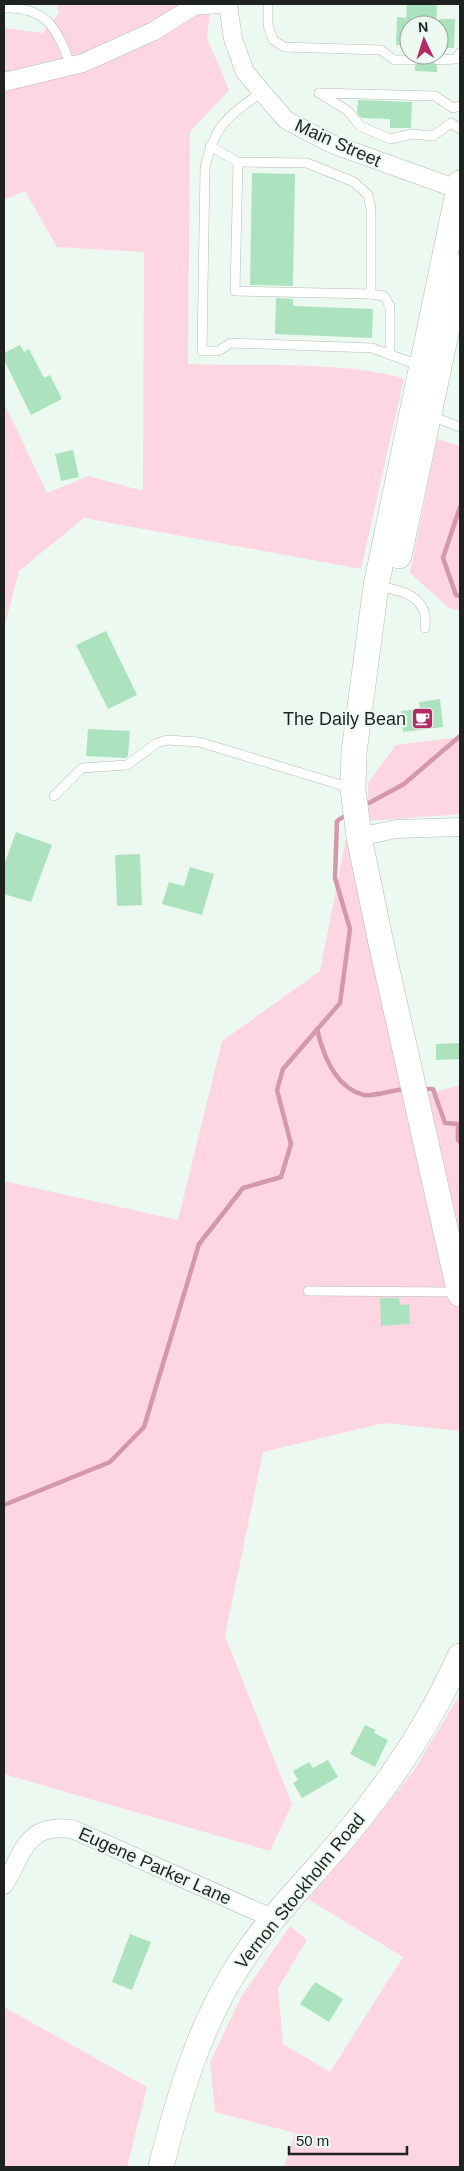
<svg xmlns="http://www.w3.org/2000/svg" width="464" height="2171" font-family="Helvetica,sans-serif">
<style>
.green{fill:#fdd6e1}
.lines{fill:none;stroke-linecap:round;stroke-linejoin:round}
.stream{stroke:#d498ab;stroke-width:4.5}
.building{fill:#ace3be}
.service-casing{stroke:#b1bdb4;stroke-width:10}
.minor-casing{stroke:#b1bdb4;stroke-width:19}
.secondary-casing{stroke:#b1bdb4;stroke-width:26}
.service{stroke:#fff;stroke-width:9}
.minor{stroke:#fff;stroke-width:18}
.secondary{stroke:#fff;stroke-width:25}
.labels{text-anchor:middle;dominant-baseline:central;stroke-width:4.5;stroke-linejoin:round;paint-order:stroke}
.street-label{font-size:18px;fill:#1f2320;stroke:#ecf9f0}
.poi-label{font-size:18px;fill:#1f2320;stroke:#ecf9f0;text-anchor:end}
</style>
<rect width="100%" height="100%" fill="#ecf9f0"/>
<g class="green">
<path d="M56,4H211L207,38L229,90L190,132L188,364C259,367 334,360 404,378L361,569L84,518L19,571L4,628V403L47,493L89,476L143,491L144,252L57,247L25,191L4,200V28L43,33L59,13Z"/>
<path d="M437,439L460,446V610L449,608L410,573Z"/>
<path d="M460,737V814L369,821L368,783L396,745Z"/>
<path d="M347,834L404,1100L460,1085V1431L384,1423L263,1452L225,1636L292,1804L270,1851L4,1774V1181L178,1220L222,1041L320,971Z"/>
<path d="M460,1694V2167H284L295,2133L215,2112L210,2062L241,1997L290,1926L307,1940L278,1988L283,2044L330,2072L403,1957L308,1899L356,1844L415,1769Z"/>
<path d="M4,2007L147,2087L127,2167H4Z"/>
</g>
<g class="lines">
<g class="stream">
<path d="M460,507L443,558L456,595L460,596"/>
<path d="M369,803L404,784L460,736"/>
<path d="M317,1029C323,1055 335,1088 364,1095C374,1097 395,1089 406,1089"/>
<path d="M422,1089H433L445,1123L458,1124V1140L460,1142"/>
<path d="M4,1505L110,1462L144,1427L199,1244L243,1188L281,1177L291,1144L277,1090L283,1069L340,1003L350,929L335,878L337,821L343,817"/>
</g>
</g>
<g class="building">
<path d="M407,4H437L436,25H409V46L396,45L397,17L406,18Z"/>
<path d="M439,19H455L454,48H439Z"/>
<path d="M419,55H433L431,61L437,66V72L415,71V66L421,60Z"/>
<path d="M358,100L412,102L411,128H390V119L361,118L357,113Z"/>
<path d="M252,173L295,174L293,286L250,285Z"/>
<path d="M276,298L293,299V306L373,309L372,338L275,334Z"/>
<path d="M20,345L24,352L29,349L44,378L50,375L62,399L31,415L4,360V353Z"/>
<path d="M73,450L79,477L61,481L55,454Z"/>
<path d="M106,631L137,695L108,709L76,645Z"/>
<path d="M440,699L443,727L403,732L401,711L420,709L419,702Z"/>
<path d="M88,729L130,731L128,756L126,758L86,756Z"/>
<path d="M16,832L52,845L31,902L4,894V865Z"/>
<path d="M140,854L142,905L117,906L115,855Z"/>
<path d="M190,867L214,874L202,915L162,904L169,882L184,886Z"/>
<path d="M460,1043V1059L436,1060V1044Z"/>
<path d="M380,1298H399L400,1305L409,1304L410,1324L381,1326Z"/>
<path d="M365,1725L376,1730L374,1733L388,1740L375,1767L350,1754Z"/>
<path d="M328,1760L338,1777L302,1798L293,1783L298,1780L293,1771L309,1762L313,1768Z"/>
<path d="M130,1934L151,1942L132,1990L112,1982Z"/>
<path d="M315,1982L343,1999L329,2022L300,2004Z"/>
</g>
<g class="lines">
<defs>
<g id="service">
<path d="M268,4V25L273,40L284,47L381,50L394,60H415"/>
<path d="M4,8C48,7 57,29 71,66"/>
<path d="M437,60L456,59L460,53"/>
<path d="M261,93C226,117 215,126 205,167L202,351H218L231,343L372,348L421,366"/>
<path d="M319,93L348,111L360,126L390,139L412,134L433,136L451,123L460,129"/>
<path d="M319,93L435,96L453,108L460,106"/>
<path d="M210,146L238,162L307,163L354,182L368,195L371,209V294L384,296L390,306V355"/>
<path d="M238,162L235,291L371,294"/>
<path d="M431,416L460,427"/>
<path d="M379,586C404,591 429,597 425,628"/>
<path d="M54,796L82,768L127,765L157,743L167,740L199,742L351,788"/>
<path d="M308,1291L458,1292"/>
</g>
<g id="minor">
<path d="M228,4L233,39L245,72L286,120L332,144L460,190"/>
<path d="M4,82L83,63L154,31L194,6L218,4"/>
<path d="M359,837L396,829L460,827"/>
<path d="M4,1885C24,1853 25,1823 72,1829L274,1919"/>
</g>
<g id="secondary">
<path d="M460,183L376,586L354,752L353,789L359,837L381,943L460,1294"/>
<path d="M399,556L460,267"/>
<path d="M161,2167C179,2095 200,2023 242,1960C272,1915 312,1876 346,1835C392,1780 431,1721 460,1656"/>
</g>
</defs>
<use href="#service" class="service-casing"/>
<use href="#minor" class="minor-casing"/>
<use href="#secondary" class="secondary-casing"/>
<use href="#service" class="service"/>
<use href="#minor" class="minor"/>
<use href="#secondary" class="secondary"/>
</g>
<defs>
<symbol id="cafe-square" viewBox="-11 -11 22 22"><rect x="-9" y="-9" width="18" height="18" rx="4" fill="#b42a68" stroke="#ecf9f0"/><path d="M-5.5-4.5H6V0H3Q3 3.5 0 3.5H-2.5Q-5.5 3.5-5.5 0ZM3-3.2v2h1.7v-2ZM-6 4.5H4V6H-6Z" fill="#fff"/></symbol>
</defs>
<g fill-rule="evenodd">
<use href="#cafe-square" x="410" y="706" width="25" height="25"/>
</g>
<g class="labels">
<g class="street-label">
<text transform="translate(338 143) rotate(24)">Main Street</text>
<text transform="translate(155 1866) rotate(24)">Eugene Parker Lane</text>
<text transform="translate(300 1891) rotate(-51)">Vernon Stockholm Road</text>
</g>
<g class="poi-label">
<text x="406" y="719">The Daily Bean</text>
</g>
</g>
<rect width="464" height="2171" fill="none" stroke="#1f2320" stroke-width="10"/>
<g transform="translate(424 40) rotate(356)"><circle r="24" fill="#ecf9f0" stroke="#9aa39d"/>
<path d="M0-4L9 19L0 12L-9 19Z" fill="#b42a68"/>
<text y="-8" font-size="14" font-weight="bold" text-anchor="middle" fill="#1f2320">N</text>
</g>
<path d="M289 2146v8h118v-8" fill="none" stroke="#1f2320" stroke-width="2.5"/>
<text x="296" y="2146" font-size="15" fill="#1f2320" stroke="#ecf9f0" stroke-width="4" paint-order="stroke">50 m</text>
</svg>
